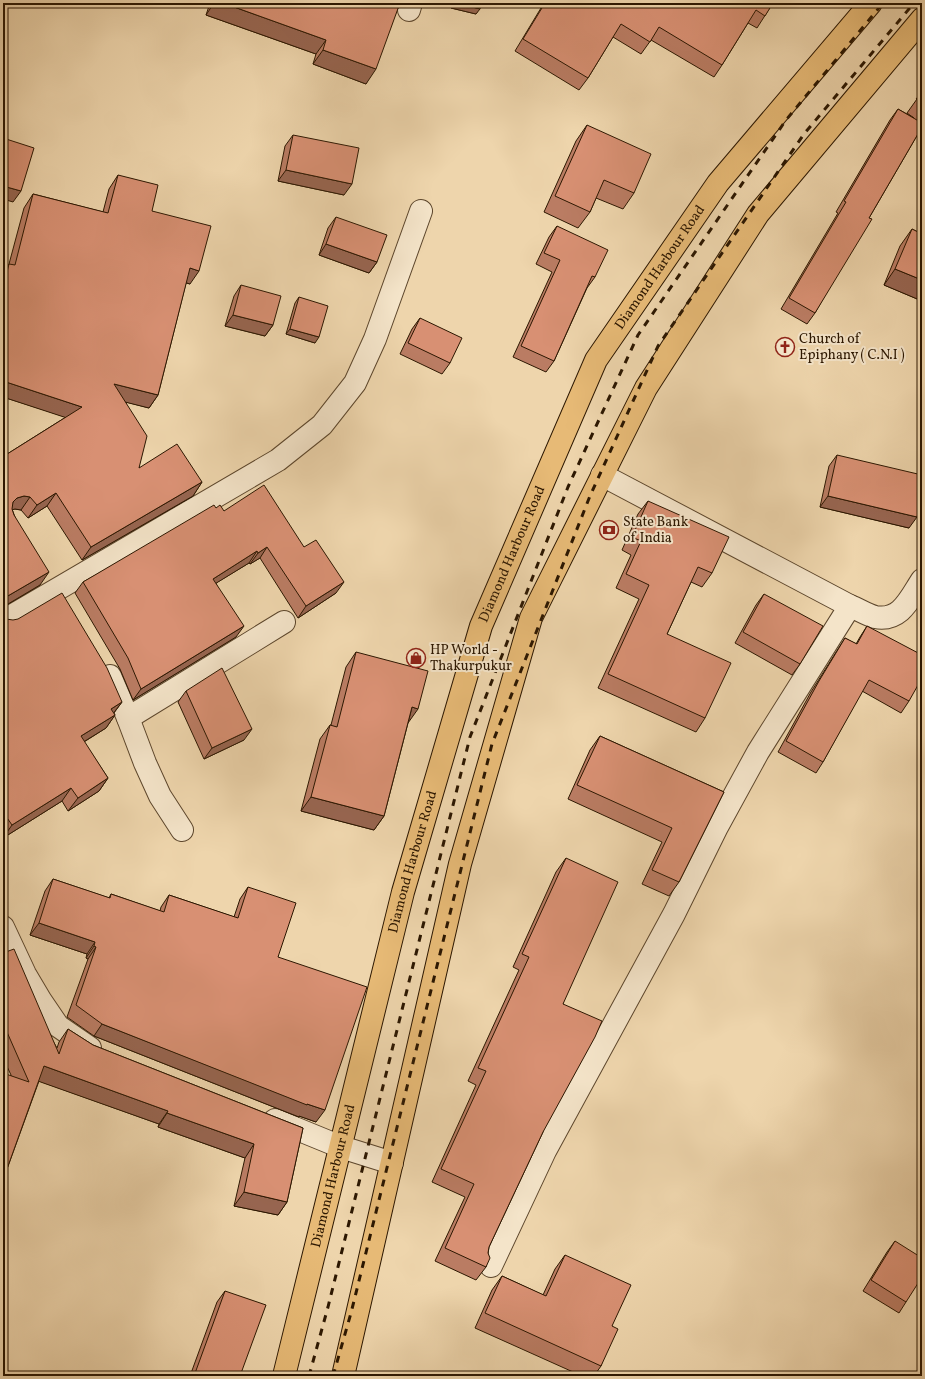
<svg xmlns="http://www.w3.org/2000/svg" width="925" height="1379" font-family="Vollkorn,serif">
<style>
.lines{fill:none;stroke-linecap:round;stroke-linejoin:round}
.minor-casing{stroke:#5c462c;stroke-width:24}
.highway-casing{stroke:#2c1701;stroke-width:24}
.minor{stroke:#f4e4c9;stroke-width:22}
.highway{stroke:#e7ba76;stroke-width:22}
.rail{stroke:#2c1701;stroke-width:3;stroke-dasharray:7 7;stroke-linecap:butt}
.wall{fill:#ba7c63;stroke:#2c1701}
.shaded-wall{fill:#976550;stroke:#2c1701}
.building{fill:#d89073;stroke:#2c1701}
.labels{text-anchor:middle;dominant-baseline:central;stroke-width:4;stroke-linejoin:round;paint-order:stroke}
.street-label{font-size:14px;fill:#2c1701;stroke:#f4e4c9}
.poi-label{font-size:14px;fill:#2c1701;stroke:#f4e4c9;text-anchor:start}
</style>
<rect width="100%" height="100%" fill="#eed5ac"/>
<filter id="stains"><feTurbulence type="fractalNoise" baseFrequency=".005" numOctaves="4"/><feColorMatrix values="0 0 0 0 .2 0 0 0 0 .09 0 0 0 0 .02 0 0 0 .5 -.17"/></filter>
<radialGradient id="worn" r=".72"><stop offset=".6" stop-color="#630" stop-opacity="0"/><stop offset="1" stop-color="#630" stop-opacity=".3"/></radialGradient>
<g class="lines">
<defs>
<g id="minor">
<path d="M409,10L411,3"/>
<path d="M602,475L850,606C858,609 867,615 875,617C901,622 910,598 922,580"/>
<path d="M3,621L278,460L322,425L355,383L375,339L421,211"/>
<path d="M110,676L128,718L145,763L160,796L182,830"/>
<path d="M128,718L284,622"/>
<path d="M3,927L25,974L41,1001L58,1026L90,1048"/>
<path d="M275,1120L341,1147L392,1163"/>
<path d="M491,1266L545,1151L674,914L717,827L758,752L850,606"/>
</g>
<g id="highway">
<path id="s1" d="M284,1376L403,892L481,626L596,360L718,183L871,3"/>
<path d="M343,1376L460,864L531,618L646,388L758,214L922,19"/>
</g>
</defs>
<use href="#minor" class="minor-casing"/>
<use href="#highway" class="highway-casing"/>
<use href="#minor" class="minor"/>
<use href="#highway" class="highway"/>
<g class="rail">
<path d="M309,1376L328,1307L470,737L568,487L638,335L786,120L883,3"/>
<path d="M333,1376L351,1313L492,744L590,496L658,346L804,134L914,3"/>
</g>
</g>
<g class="wall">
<path d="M210,3H400L366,84L313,64L316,54L206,15Z"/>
<path d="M452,3H482L476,14L451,8Z"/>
<path d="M544,3H773L757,28L748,23L722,65L714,77L651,40L641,54L613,37L588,78L579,90L515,51Z"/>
<path d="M922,92V127L869,218L815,313L807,324L781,309L838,213L836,212L890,120L898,109L914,118L907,113Z"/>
<path d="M587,125L634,193L623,209L596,198L590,212L578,228L544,212L576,141Z"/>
<path d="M293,135L344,195L278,181L285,146Z"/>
<path d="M118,175L152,211L190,284L186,283L158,395L149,408L126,402L139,468L202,482L193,496L82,560L47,506L28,518L21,510L15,509H12L40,585L3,607L4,456L66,417L3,397V272L9,264L24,208L33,194L103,212L109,189Z"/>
<path d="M336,217L377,262L369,273L319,255L328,228Z"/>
<path d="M557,226L595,277L587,288L554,361L546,372L513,357L552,272L536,264L549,237Z"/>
<path d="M912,229L922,234V301L884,285L900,246Z"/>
<path d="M241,285L273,325L265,336L225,326L234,296Z"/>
<path d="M299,297L315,343L286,334L295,303Z"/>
<path d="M420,318L450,363L442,374L400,354L412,329Z"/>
<path d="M837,455L909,528L820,507L829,466Z"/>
<path d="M648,501L712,573L702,587L691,582L667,634L705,718L696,732L598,688L639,599L616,588L631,555L622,550L638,514Z"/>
<path d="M216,508L224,511L304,547L336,593L298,618L260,558L250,564L249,563L216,583L236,637L133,700L120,669L75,593L83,582Z"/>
<path d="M764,594L800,664L792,675L735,643L756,605Z"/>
<path d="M3,616L6,619L122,702L114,713L115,715L106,728L84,742L108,778L99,791L68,811L62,801L3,838Z"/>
<path d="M867,626L909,701L901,713L862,691L823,762L816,773L778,752L811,692L838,649L845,638L856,644L860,637Z"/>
<path d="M356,652L408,723L384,816L374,830L301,811L320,739L330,725H331L346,667Z"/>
<path d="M186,691L244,740L204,759L178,702Z"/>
<path d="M600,736L724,792L679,882L669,896L642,884L662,842L568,799L590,750Z"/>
<path d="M566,858L563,1004L543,1132L489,1247L486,1267L476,1280L435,1261L465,1197L432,1182L476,1085L468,1081L519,970L513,967L556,872Z"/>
<path d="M53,879L109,898L111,894L160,911L161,907L169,895L234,917L240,899L248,887L278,957L316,1122L299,1116V1117L94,1036L67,1017L88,959L86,958L87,954L30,935L45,891Z"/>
<path d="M3,953L57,1048L59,1042L68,1029L93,1045L303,1128L287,1202L278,1215L234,1206L245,1158L158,1127L159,1124L39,1081L3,1180L11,1075L3,1058Z"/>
<path d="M895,1241L906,1302L899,1313L863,1291L887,1252Z"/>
<path d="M565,1255L612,1326L601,1366L594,1376H582L475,1328L492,1290L502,1276L543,1295L555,1269Z"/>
<path d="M225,1291L240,1376H190L217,1302Z"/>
</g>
<g class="shaded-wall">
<path d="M214,3H223L326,40L316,54L206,15Z"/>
<path d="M454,3H457L480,9L476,14L451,8Z"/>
<path d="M323,50L376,69L366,84L313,64Z"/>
<path d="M286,170L352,184L344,195L278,181Z"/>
<path d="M3,186L21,191L13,202L3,199Z"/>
<path d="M326,244L377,262L369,273L319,255Z"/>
<path d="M190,268L199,271L190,284L181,281Z"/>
<path d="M895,269L922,280V301L884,285Z"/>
<path d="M233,315L273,325L265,336L225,326Z"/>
<path d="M290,329L319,337L315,343L286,334Z"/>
<path d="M3,381L82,407L73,420L3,397Z"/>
<path d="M114,384L158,395L149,408L105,397Z"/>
<path d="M202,482L193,496L82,560L91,547Z"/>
<path d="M56,493L47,506L28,518L37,505Z"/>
<path d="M24,496L30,497L21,510L15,509L8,511L13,502L17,498Z"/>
<path d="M828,496L917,517L909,528L820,507Z"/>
<path d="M267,547L260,558L250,564L258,553Z"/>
<path d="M257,551L249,563L205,590L213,579Z"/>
<path d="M49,572L40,585L3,607V600L6,597Z"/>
<path d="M344,582L336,593L298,618L306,606Z"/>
<path d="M244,626L236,637L133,700L141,689Z"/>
<path d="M122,702L112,715L111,709Z"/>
<path d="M412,707L418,709L408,723Z"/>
<path d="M115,715L106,728L72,749L81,736Z"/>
<path d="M252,729L244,740L204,759L212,748Z"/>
<path d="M108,778L99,791L68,811L78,798Z"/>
<path d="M71,788L62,801L3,838L12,825Z"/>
<path d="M311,797L384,816L374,830L301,811Z"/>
<path d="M39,923L95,942L87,954L30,935Z"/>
<path d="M94,946L96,947L88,959L86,958Z"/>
<path d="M102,1024L307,1104L325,1110L316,1122L299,1116V1117L94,1036Z"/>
<path d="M44,1066L168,1111L159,1124L35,1080Z"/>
<path d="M167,1113L254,1144L245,1158L158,1127Z"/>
<path d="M244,1192L287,1202L278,1215L234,1206Z"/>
</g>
<g class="building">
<path d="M223,3H400L376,69L323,50L326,40Z"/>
<path d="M457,3H482L480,9Z"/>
<path d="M545,3H773L765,16L756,10L722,65L659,27L650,42L621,24L588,78L523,39Z"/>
<path d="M922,92V104L916,99Z"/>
<path d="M898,109L922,123V127L869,218L872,219L815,313L789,298L846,202L844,201Z"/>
<path d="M587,125L651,154L634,193L604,180L590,212L555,196Z"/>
<path d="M293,135L359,148L352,184L286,170Z"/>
<path d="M3,138L34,148L21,191L3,186Z"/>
<path d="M118,175L158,185L152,211L211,226L199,271L190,268L158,395L114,384L147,436L139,468L177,444L202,482L91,547L56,493L37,505L30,497L24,496L17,498L13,502L12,509L14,515L49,572L6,597L3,600V454L4,456L82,407L3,381V284H4L9,264L15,265L33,194L108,213Z"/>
<path d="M336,217L387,235L377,262L326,244Z"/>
<path d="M557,226L608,250L595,277L592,276L554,361L521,346L560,260L544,253Z"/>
<path d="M912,229L922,234V280L895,269Z"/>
<path d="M241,285L281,296L273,325L233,315Z"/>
<path d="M299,297L328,306L319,337L290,329Z"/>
<path d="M420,318L462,338L450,363L408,343Z"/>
<path d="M837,455L922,475V497L917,517L828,496Z"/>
<path d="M264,485L304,547L316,540L344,582L306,606L267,547L258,553L257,551L213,579L244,626L141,689L128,658L83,582L214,505L216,508L220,505L224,511Z"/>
<path d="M648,501L729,537L712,573L698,567L667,634L731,663L705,718L608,674L649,585L626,574L641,541L632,537Z"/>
<path d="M62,593L107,668L122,702L111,709L115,715L81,736L108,778L78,798L71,788L12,825L3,812V616L6,619L13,620L18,619Z"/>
<path d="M764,594L823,626L800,664L743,632Z"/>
<path d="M867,626L922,655V678L909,701L869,680L823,762L786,741L819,681L845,638L857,644Z"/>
<path d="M356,652L428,671L418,709L412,707L384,816L311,797L330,725L337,727Z"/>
<path d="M222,668L252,729L212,748L186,691Z"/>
<path d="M600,736L724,792L679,882L652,870L672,828L577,785Z"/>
<path d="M566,858L618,882L563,1004L602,1021L595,1037L543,1132L489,1247L488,1253L490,1258L486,1267L445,1248L474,1184L441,1169L486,1071L478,1068L529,957L522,954Z"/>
<path d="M53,879L110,898L111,894L164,912L169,895L238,918L248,887L296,903L278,957L367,987L325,1110L307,1104V1105L102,1024L76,1005L96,947L94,946L95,942L39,923Z"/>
<path d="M14,949L59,1054L68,1029L93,1045L303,1128L287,1202L244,1192L254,1144L167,1113L168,1111L44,1066L3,1180V1073L29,1082L3,1023V953Z"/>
<path d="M895,1241L922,1258V1277L906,1302L871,1280Z"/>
<path d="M565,1255L631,1285L612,1326L618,1329L601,1366L485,1313L502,1276L546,1296Z"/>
<path d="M225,1291L266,1305L240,1376H194Z"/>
</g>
<defs>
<symbol id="church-ring" viewBox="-11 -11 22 22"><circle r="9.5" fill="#f4e4c9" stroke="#8f2418" stroke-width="1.5"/><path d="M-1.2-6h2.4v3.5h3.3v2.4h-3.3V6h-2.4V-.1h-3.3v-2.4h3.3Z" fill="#8f2418"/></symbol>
<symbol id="bank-ring" viewBox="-11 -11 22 22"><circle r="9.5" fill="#f4e4c9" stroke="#8f2418" stroke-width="1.5"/><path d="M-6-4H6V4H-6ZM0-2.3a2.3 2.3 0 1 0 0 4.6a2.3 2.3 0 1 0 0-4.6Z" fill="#8f2418"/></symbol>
<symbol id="shop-ring" viewBox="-11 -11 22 22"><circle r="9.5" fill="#f4e4c9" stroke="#8f2418" stroke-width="1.5"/><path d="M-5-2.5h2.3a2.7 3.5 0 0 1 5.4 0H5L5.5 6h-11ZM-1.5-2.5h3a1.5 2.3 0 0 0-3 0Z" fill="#8f2418"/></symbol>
</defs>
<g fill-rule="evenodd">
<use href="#church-ring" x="774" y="336" width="22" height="22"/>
<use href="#bank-ring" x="598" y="519" width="22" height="22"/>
<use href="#shop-ring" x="405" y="647" width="22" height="22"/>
</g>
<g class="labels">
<g class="street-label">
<text stroke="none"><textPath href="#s1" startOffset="1178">Diamond Harbour Road</textPath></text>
<text stroke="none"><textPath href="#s1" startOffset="854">Diamond Harbour Road</textPath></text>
<text stroke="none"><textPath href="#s1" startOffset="530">Diamond Harbour Road</textPath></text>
<text stroke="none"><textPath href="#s1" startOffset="206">Diamond Harbour Road</textPath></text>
</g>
<g class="poi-label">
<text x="799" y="339">Church of<tspan x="799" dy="16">Epiphany ( C.N.I )</tspan></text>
<text x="623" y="522">State Bank<tspan x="623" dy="16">of India</tspan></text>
<text x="430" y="650">HP World -<tspan x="430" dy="16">Thakurpukur</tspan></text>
</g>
</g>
<rect width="925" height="1379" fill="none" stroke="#eed5ac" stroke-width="16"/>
<rect x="4" y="4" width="917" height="1371" fill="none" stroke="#2c1701" stroke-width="2"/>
<rect x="8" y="8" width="909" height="1363" fill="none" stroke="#2c1701"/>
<rect width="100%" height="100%" filter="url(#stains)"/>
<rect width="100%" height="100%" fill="url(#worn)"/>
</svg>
